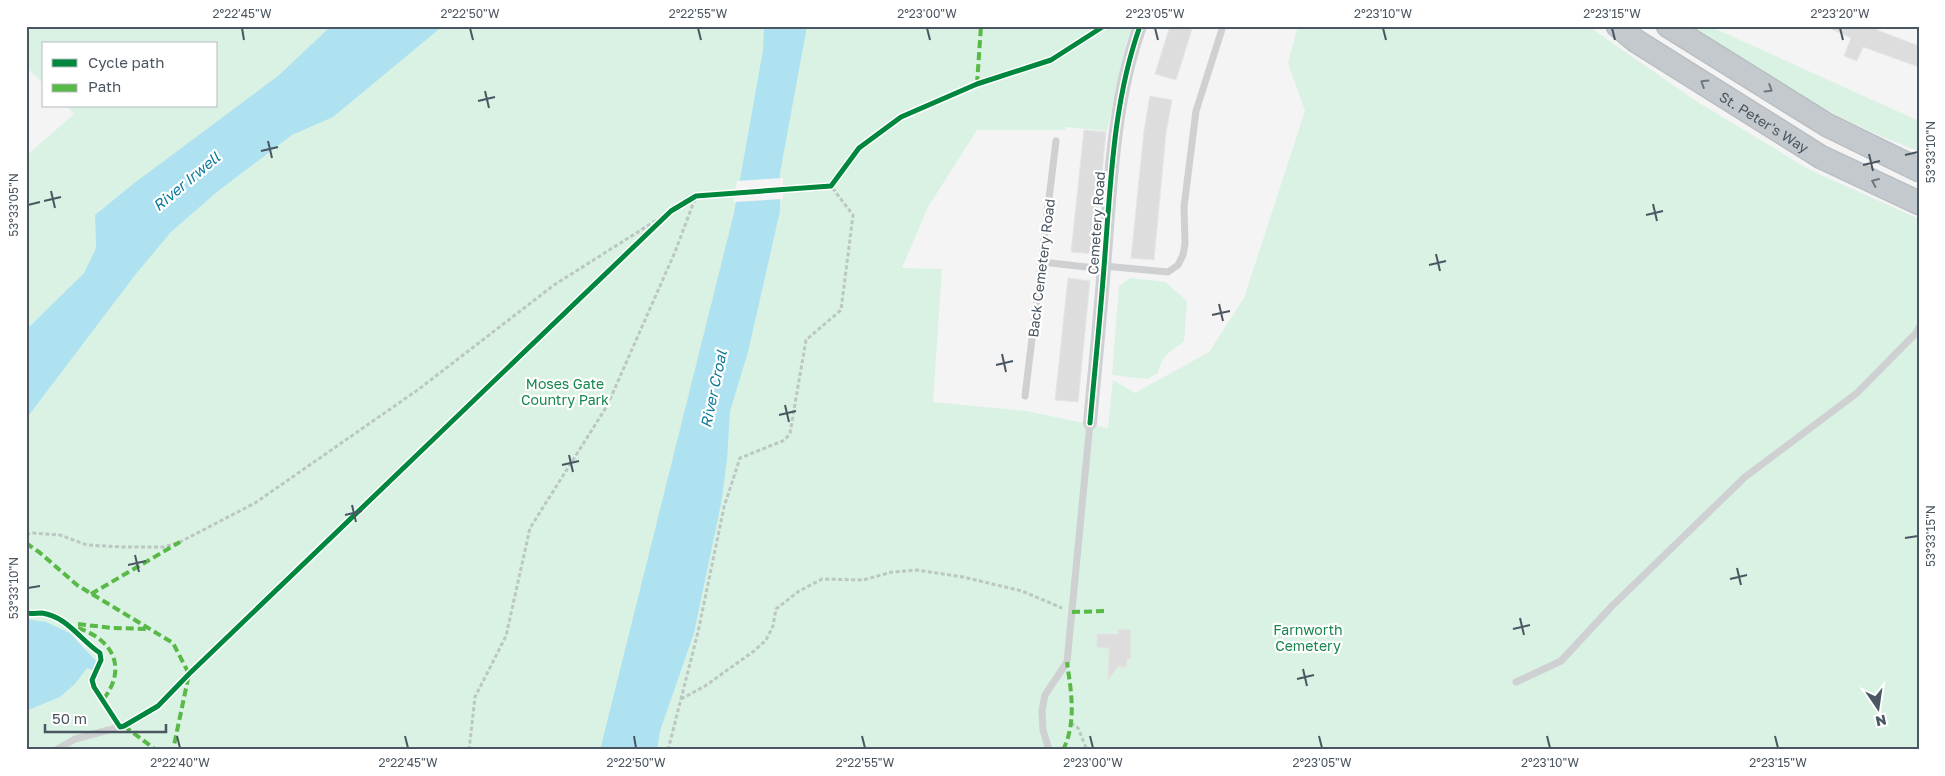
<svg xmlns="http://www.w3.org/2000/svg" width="1945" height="776" font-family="'Golos Text',sans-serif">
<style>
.green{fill:#d9f2e3}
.water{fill:#aee2f0}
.pier{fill:#f4f4f4}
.building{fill:#ddddde;stroke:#e5e6e7}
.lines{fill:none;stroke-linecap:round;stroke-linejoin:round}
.trunk-casing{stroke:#b9bec3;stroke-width:25}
.path{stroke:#bcc7c4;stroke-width:3;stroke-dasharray:4 2.5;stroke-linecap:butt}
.service{stroke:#ced0d2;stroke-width:7}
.minor{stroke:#ced0d2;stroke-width:14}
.trunk{stroke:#c4c9cd;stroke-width:22}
.quiet{stroke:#58b947;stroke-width:4;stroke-dasharray:8 4;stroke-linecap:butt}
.cycleway-casing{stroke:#fff;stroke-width:8}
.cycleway{stroke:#00873e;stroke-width:5}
.oneway{stroke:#6f7881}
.ticks{fill:none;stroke:#4a5661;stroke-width:2}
.labels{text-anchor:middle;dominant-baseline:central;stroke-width:4.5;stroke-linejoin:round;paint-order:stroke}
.street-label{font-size:14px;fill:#4a5661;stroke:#fff}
.park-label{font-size:14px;fill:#17864f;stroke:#fff}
.water-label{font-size:15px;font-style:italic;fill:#0c7c9b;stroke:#fff}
.neatline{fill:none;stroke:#4a5661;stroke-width:2}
.ticks-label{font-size:12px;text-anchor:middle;fill:#4a5661}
</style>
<rect width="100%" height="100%" fill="#f4f4f4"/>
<g class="green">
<path d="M26,26H331L279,75L133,184L95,215L96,248L84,273L26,330V156L74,114L67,106H216V44H44V84L26,67Z"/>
<path d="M443,26H1133L1126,43L1107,131L1066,127L1065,130H977L928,207L902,268L942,269L933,402L1026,411L1108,428L1113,380L1135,393L1209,352L1244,298L1305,111L1288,63L1298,26H1588L1696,101L1810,170L1919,219V750H26V711L60,697L75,684L87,668L94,671C89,637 57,624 26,619V419L136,274L171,232L217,192L292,135L335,115Z"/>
<path d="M1682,26H1709L1919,121V151C1835,121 1758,72 1682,26Z"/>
<path d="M1130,278L1165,282L1187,301L1184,342C1171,350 1161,356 1158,373L1147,379L1112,375L1119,286Z"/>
</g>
<g class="water">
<path d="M331,26H443L333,117L292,135L217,192L171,232L136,274L26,419V330L84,273L96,248L95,215L133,184L279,75Z"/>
<path d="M764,26H807L780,173V211L748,352L730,411L727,460L721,504L694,633L660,731L657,750H600L734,213L763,50Z"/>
<path d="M26,619L46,622L70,633L96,661L94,671L87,668L75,684L60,697L26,711Z"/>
</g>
<path class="pier" d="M783,178V199L733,202L737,181Z"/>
<g class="building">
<path d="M1170,26H1193L1176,80L1155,74Z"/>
<path d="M1824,26H1879L1877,30L1919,46V67L1863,47L1857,61L1844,56L1851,38Z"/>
<path d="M1150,96L1172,100L1166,133L1154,260L1131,258L1144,131Z"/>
<path d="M1084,130L1106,132L1094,254L1071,252Z"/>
<path d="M1068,278L1090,281L1078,402L1055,400Z"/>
<path d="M1118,629L1131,630V659H1127V667H1118L1108,680L1109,648H1097V634H1118Z"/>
</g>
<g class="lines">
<defs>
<g id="trunk">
<path id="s1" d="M1618,26L1636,41L1821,157L1919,203"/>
<path d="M1668,26L1827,125L1919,170"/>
</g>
</defs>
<use href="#trunk" class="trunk-casing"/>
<g class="path">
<path d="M26,534L33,533L60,535L87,545L122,547H164L180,542L255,503L419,389L554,285L671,211"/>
<path d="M681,699L705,686L754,651L766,640L773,626L776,609L799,591L822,579L863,580L892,572L917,570L963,577L1022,591L1062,608"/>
<path d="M1071,723L1078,728L1087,750"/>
<path d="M469,750L475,697L506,636L530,528L607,406L675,252L696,196"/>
<path d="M668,750L698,632L724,507L740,458L785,440L790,433L806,340L841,310L853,215L831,186"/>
</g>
<g class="service">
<path d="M1042,262L1104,269"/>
<path d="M1104,266L1168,272L1178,265L1183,255L1185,244L1184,207L1196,111L1223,26"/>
<path d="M1025,396L1056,141"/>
<path d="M1516,682L1561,661L1611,607L1745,477L1857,393L1917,332L1919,327"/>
<path d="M56,750L75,739L120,727"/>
<path d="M1049,750L1043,730L1042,711L1045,695L1067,662L1090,423"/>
</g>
<path class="minor" d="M1090,423C1095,367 1101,310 1105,254C1111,177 1114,99 1140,26"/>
<use href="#trunk" class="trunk"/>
<g class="quiet">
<path d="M977,84L981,26"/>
<path d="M26,543L39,552L77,585L173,643L189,674L173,750"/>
<path d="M91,594L180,542"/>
<path d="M1072,612L1105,611"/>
<path d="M78,624L112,628L150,629"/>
<path d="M78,628C114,640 128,669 102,701"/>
<path d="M124,726L156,750"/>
<path d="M1063,750C1077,722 1071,691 1067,662"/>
</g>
<defs>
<g id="cycleway">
<path d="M1090,423C1095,367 1101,310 1105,254C1111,177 1114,99 1140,26"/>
<path d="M26,613C31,614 37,613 42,613C68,617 80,640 100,653L101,660L92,680L94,687L120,727L124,726L158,706L189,674L671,211L696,196L831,186L859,148L901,117L977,84L1051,60L1104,26"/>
</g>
</defs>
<use href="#cycleway" class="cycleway-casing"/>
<use href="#cycleway" class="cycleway"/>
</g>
<defs><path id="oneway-chevron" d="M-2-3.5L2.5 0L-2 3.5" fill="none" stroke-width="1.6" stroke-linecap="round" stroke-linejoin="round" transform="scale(1.25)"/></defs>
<g class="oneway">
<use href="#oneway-chevron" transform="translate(1704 83) rotate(-148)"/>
<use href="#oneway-chevron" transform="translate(1769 89) rotate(32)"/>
<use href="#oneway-chevron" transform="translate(1875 182) rotate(-155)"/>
</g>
<path class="ticks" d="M242,28L244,40M470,28L473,40M698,28L701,40M927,28L930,40M1155,28L1158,40M1383,28L1386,40M1612,28L1615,40M1840,28L1843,40M485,91L489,108M478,101L495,97M268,141L272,158M261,151L278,147M1869,154L1873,171M1905,155L1918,152M1863,165L1880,161M51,191L55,208M44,201L61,197M1653,204L1657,221M28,205L40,202M1646,215L1663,211M1436,254L1440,271M1429,265L1446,261M1219,304L1223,321M1212,315L1230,311M1002,354L1006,372M996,365L1013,361M785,405L789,422M779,415L796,411M569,455L573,472M562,465L579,461M352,505L356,522M345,515L362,511M1905,538L1918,536M135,555L139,572M128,565L146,561M1737,568L1741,585M1730,579L1747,575M28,588L40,586M1520,618L1524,635M1513,629L1530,625M1303,669L1307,686M1297,679L1314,675M177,736L180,748M405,736L408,748M634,736L636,748M862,736L865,748M1090,736L1093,748M1319,736L1322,748M1547,736L1550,748M1775,736L1778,748"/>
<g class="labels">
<g class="street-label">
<text stroke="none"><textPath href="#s1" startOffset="175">St. Peter's Way</textPath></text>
<text transform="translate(1096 223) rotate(-86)">Cemetery Road</text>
<text transform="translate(1041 268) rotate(-83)">Back Cemetery Road</text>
</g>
<g class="park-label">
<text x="565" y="383">Moses Gate<tspan x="565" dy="16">Country Park</tspan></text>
<text x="1308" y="629">Farnworth<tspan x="1308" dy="16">Cemetery</tspan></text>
</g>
<g class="water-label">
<text transform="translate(186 181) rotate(-40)">River Irwell</text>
<text transform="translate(713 389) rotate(-78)">River Croal</text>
</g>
</g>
<rect width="1945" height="776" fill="none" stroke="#ffffff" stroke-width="55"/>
<rect x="42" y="42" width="175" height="65" fill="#ffffff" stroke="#b7bbc0"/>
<rect x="52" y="59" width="25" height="8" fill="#00873e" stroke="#b7bbc0"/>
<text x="88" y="68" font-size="15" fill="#4a5661">Cycle path</text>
<rect x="52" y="84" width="25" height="8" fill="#58b947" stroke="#b7bbc0"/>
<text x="88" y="92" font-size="15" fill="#4a5661">Path</text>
<g transform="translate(1878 708) rotate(167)" stroke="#ffffff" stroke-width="4" paint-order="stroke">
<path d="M0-4L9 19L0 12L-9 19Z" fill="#4a5661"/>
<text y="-8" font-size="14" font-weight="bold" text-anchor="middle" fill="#4a5661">N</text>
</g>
<path d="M45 724v8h121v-8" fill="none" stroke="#4a5661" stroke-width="2.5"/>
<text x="52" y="724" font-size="15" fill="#4a5661" stroke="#ffffff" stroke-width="4" paint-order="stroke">50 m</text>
<rect x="28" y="28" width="1890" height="720" class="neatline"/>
<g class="ticks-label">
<text x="242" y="18">2°22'45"W</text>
<text x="470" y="18">2°22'50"W</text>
<text x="698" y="18">2°22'55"W</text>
<text x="927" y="18">2°23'00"W</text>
<text x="1155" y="18">2°23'05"W</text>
<text x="1383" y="18">2°23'10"W</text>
<text x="1612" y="18">2°23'15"W</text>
<text x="1840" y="18">2°23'20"W</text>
<text transform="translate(1931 152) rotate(-90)" y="4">53°33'10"N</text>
<text transform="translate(14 205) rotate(-90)" y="4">53°33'05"N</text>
<text transform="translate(1931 536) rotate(-90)" y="4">53°33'15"N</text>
<text transform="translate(14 588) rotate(-90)" y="4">53°33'10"N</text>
<text x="180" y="767">2°22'40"W</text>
<text x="408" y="767">2°22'45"W</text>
<text x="636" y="767">2°22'50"W</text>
<text x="865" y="767">2°22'55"W</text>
<text x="1093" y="767">2°23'00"W</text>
<text x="1322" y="767">2°23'05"W</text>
<text x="1550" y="767">2°23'10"W</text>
<text x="1778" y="767">2°23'15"W</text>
</g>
</svg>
